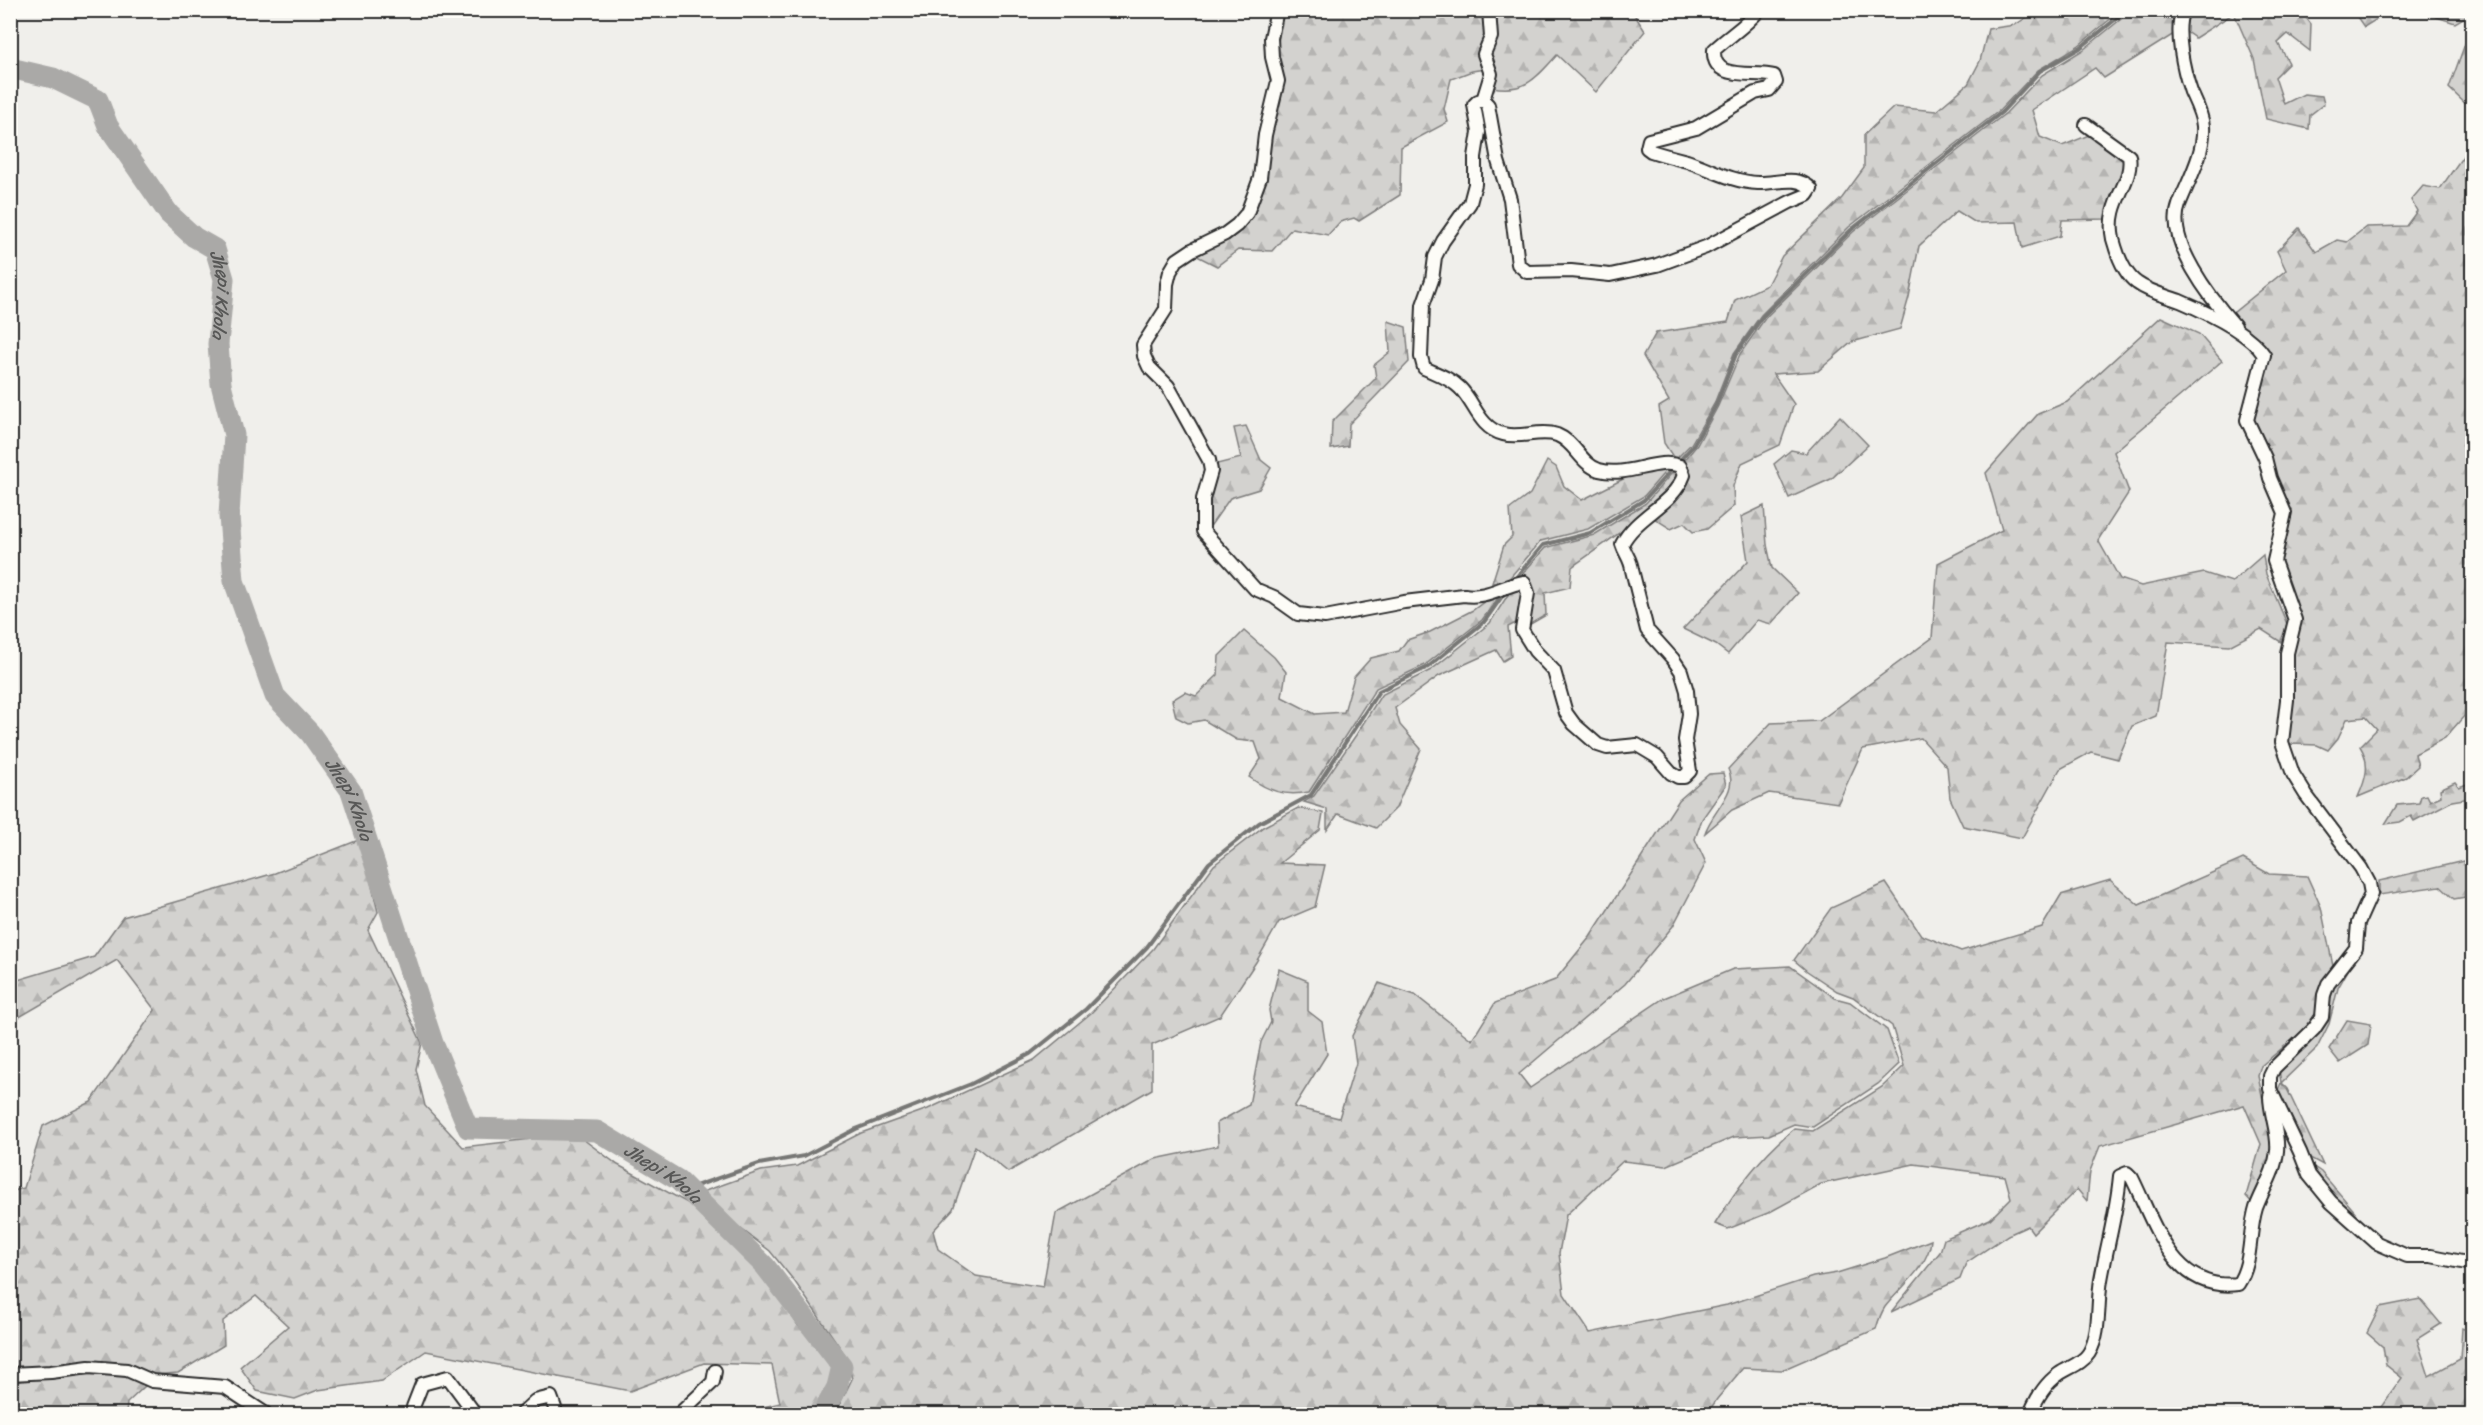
<svg xmlns="http://www.w3.org/2000/svg" width="2483" height="1425" font-family="Sriracha,sans-serif">
<style>
.forest{fill:url(#forest-firs);stroke:#7f7e7d;stroke-width:1.5}
.lines{fill:none;stroke-linecap:round;stroke-linejoin:round}
.stream{stroke:#777775;stroke-width:4}
.river{stroke:#aaa9a7;stroke-width:21}
.minor-casing{stroke:#2b2b2b;stroke-width:16}
.minor{stroke:#fdfcf7;stroke-width:12}
.labels{text-anchor:middle;dominant-baseline:central;stroke-width:5;stroke-linejoin:round;paint-order:stroke}
.water-label{font-size:18px;font-style:italic;fill:#575756;stroke:#fdfcf7}
</style>
<defs>
<pattern id="forest-firs" width="22" height="20" patternUnits="userSpaceOnUse" patternTransform="scale(1.5)"><rect width="22" height="20" fill="#d3d2cf"/><path d="M5 1l3.5 6h-7zM16 11l3.5 6h-7z" fill="#b5b4b2"/></pattern>
</defs>
<rect width="100%" height="100%" fill="#f0efeb"/>
<filter id="ink" filterUnits="userSpaceOnUse"><feTurbulence type="fractalNoise" baseFrequency=".0167" numOctaves="2"/><feDisplacementMap in="SourceGraphic" scale="12" xChannelSelector="R" yChannelSelector="G"/><feConvolveMatrix kernelMatrix="1 2 1 2 8 2 1 2 1" color-interpolation-filters="sRGB"/></filter>
<g filter="url(#ink)">
<g class="forest">
<path d="M1283,11H1485V69L1472,71L1451,79L1444,109L1448,122L1401,147L1400,195L1359,221L1354,218L1340,222L1328,235L1292,228L1272,251L1238,250L1217,266L1193,254L1251,212Z"/>
<path d="M1493,11H1632L1645,31L1596,92L1557,55C1536,78 1526,93 1492,87L1488,55Z"/>
<path d="M2036,11H2120L2078,46L2038,70L2000,110L1849,227L1761,315L1734,353L1714,404L1691,444L1675,460L1664,443L1659,407L1669,401L1643,356L1656,333L1728,322L1735,300L1767,285L1782,256L1842,198L1864,168V135L1894,107L1936,111L1968,84L1980,61L1988,29L2015,25Z"/>
<path d="M2131,11H2177L2174,34L2104,78L2095,68L2032,110L2040,137L2062,146L2089,135L2125,159V168L2111,196L2105,219L2062,220L2060,236L2022,248L2017,222L1976,223L1957,211L1919,246L1909,297L1900,329L1852,342L1818,371L1773,374L1794,404L1780,445L1742,463L1733,486L1734,506L1707,529L1693,532L1684,523L1671,529L1652,517L1670,502L1683,462L1697,445L1718,406L1740,354L1766,317L1853,232L2006,113L2042,75L2083,50Z"/>
<path d="M2186,11H2301L2311,24L2310,51L2288,34L2278,43L2289,63L2275,77L2284,104L2304,94L2322,96L2324,104L2310,115L2309,129L2266,119L2254,59L2234,13L2195,38L2182,29Z"/>
<path d="M2353,11H2390L2364,27Z"/>
<path d="M2418,11H2469L2470,14L2455,23Z"/>
<path d="M2472,43V110L2449,88L2465,44Z"/>
<path d="M2470,146H2472V707L2445,738L2415,754L2418,766L2406,777L2358,797C2366,779 2371,764 2360,746L2377,729L2366,717L2347,719L2338,738L2328,750L2317,745L2291,744L2289,756L2285,738L2290,652L2295,636L2278,560L2287,511L2250,419L2266,368L2233,313L2286,270L2277,251L2299,228L2316,252L2337,240L2347,242L2366,227L2406,226L2417,211L2411,200L2423,186L2440,189Z"/>
<path d="M2161,317L2199,334L2222,361L2114,452L2129,492L2098,540L2120,579L2141,586L2204,573L2232,582L2263,555L2266,574L2287,624L2281,642L2261,629L2229,646L2168,642L2156,716L2132,726L2118,759L2091,752L2060,769L2022,838L1963,826L1950,798L1947,767L1921,738L1863,749L1838,803L1769,793L1732,810L1705,833C1711,812 1740,791 1728,769L1771,723L1819,721L1932,638L1938,563L2002,530L1986,473L2038,414L2067,402Z"/>
<path d="M1388,321L1406,327L1409,362L1349,424L1348,446L1331,449L1332,422L1376,378L1374,365L1390,352Z"/>
<path d="M1840,416L1868,445L1831,479L1789,498L1774,464L1791,450L1806,453Z"/>
<path d="M1246,426L1261,460L1271,468L1259,489L1230,498L1209,528C1206,503 1215,487 1217,464L1241,458L1234,428Z"/>
<path d="M1547,461L1556,467L1564,486L1582,500L1629,476L1670,466L1644,496L1588,529L1541,541L1507,581L1492,583L1504,545L1512,537L1510,509L1530,494Z"/>
<path d="M1677,467L1681,475C1669,501 1598,548 1572,567L1570,587L1545,593L1546,615L1527,626L1531,605L1519,578L1545,548L1594,535L1646,503Z"/>
<path d="M1764,506L1767,545L1772,568L1798,593L1771,624L1757,620L1728,654L1716,645L1683,629L1748,561L1741,517Z"/>
<path d="M1524,584L1520,621L1508,627L1511,656L1503,661L1496,650L1439,676L1395,708L1400,725L1421,749L1396,808L1376,828L1338,814L1327,830V809L1304,802L1314,796L1356,735L1381,695L1431,670L1490,623L1513,587Z"/>
<path d="M1501,594L1482,620L1425,665L1376,688L1309,792C1285,797 1268,791 1249,777L1261,759L1255,742L1237,740L1204,720L1188,723L1176,717L1172,700L1185,692L1196,696L1218,675L1219,656L1244,631L1274,657L1286,672L1282,697L1315,714L1344,712L1354,677L1371,658L1399,651L1407,640L1430,632L1473,610L1489,598Z"/>
<path d="M1723,773L1726,785L1702,819L1695,839L1706,863L1673,926L1625,984L1519,1074L1530,1088L1664,998L1733,969L1790,966L1835,998L1850,1002L1887,1030L1899,1064L1878,1084L1813,1127L1794,1124L1769,1135L1734,1137L1666,1166L1623,1161L1566,1215L1559,1253L1564,1294L1590,1333L1727,1305L1813,1277L1837,1273L1885,1258L1931,1240C1929,1266 1901,1287 1885,1307C1881,1313 1878,1322 1876,1329L1782,1370L1743,1368L1717,1399L1707,1414H835L852,1379L846,1356L795,1282L770,1251L711,1206L705,1191L761,1171L797,1166L861,1133L928,1109L1034,1060L1091,1013L1153,949L1214,865L1263,827L1298,808L1323,813L1320,830L1280,863L1325,865L1315,907L1279,922L1256,962L1220,1016L1152,1045V1089L1008,1172L975,1146L953,1209L933,1231L938,1249L976,1276L1043,1287L1056,1213L1155,1159L1218,1146L1217,1123L1249,1105L1261,1042L1271,1022L1269,1010L1279,969L1308,981V1011L1322,1022L1327,1054L1294,1107L1339,1118L1356,1063L1352,1036L1379,983L1415,995L1472,1040L1495,1003L1555,980L1590,937L1679,800L1709,774Z"/>
<path d="M2455,782L2459,787L2472,782V801L2470,798L2452,801L2414,821L2411,816L2400,822L2385,824L2397,805L2419,803L2421,796L2427,795L2430,801L2441,796L2440,789Z"/>
<path d="M361,839L378,912L368,930L422,1043L416,1069L425,1106L463,1147L532,1139L580,1137L618,1165L706,1213L765,1274L797,1324L835,1366L823,1397L813,1414H754L756,1409L780,1403L772,1365L704,1363L630,1391L426,1351L382,1381L318,1390L295,1399L257,1391L240,1367L288,1326L256,1296L223,1321L224,1345L178,1373L154,1375L128,1364L86,1361L48,1368L11,1369L10,1192L24,1188L43,1126L91,1102L155,1010L117,960L11,1022V982L94,957L123,917L275,873Z"/>
<path d="M2243,859L2269,874L2307,876L2321,907L2333,966L2321,986L2316,1013L2304,1030L2261,1066L2258,1076L2273,1148L2266,1178L2253,1204L2246,1196L2261,1144L2244,1105L2100,1146L2090,1171L2087,1201L2077,1189L2033,1233L2028,1226L2008,1235L1966,1263L1960,1279L1891,1312L1940,1252L1944,1239L1990,1219L2011,1198L2005,1176L1914,1164L1821,1184L1768,1213L1728,1229L1715,1224C1736,1189 1762,1154 1794,1129L1813,1131L1882,1087L1904,1066L1892,1026L1853,997L1837,991L1807,971L1794,960L1831,908L1886,883L1921,935L1961,951L2042,927L2061,895L2110,880L2139,905Z"/>
<path d="M2472,859L2471,896L2454,899L2440,886L2379,895V881Z"/>
<path d="M2362,921L2364,925L2360,949L2338,988L2329,1024L2317,1048L2281,1083L2287,1089L2323,1165L2310,1158L2277,1092L2281,1083L2279,1069L2301,1047L2328,994L2358,948Z"/>
<path d="M2347,1020L2371,1024L2368,1045L2340,1063L2329,1049Z"/>
<path d="M2311,1165L2321,1172L2357,1214L2358,1219L2317,1182Z"/>
<path d="M2420,1299L2441,1324L2417,1339L2429,1376L2460,1359L2462,1328L2472,1332V1414H2376L2402,1378L2386,1365L2383,1347L2367,1333L2380,1307Z"/>
<path d="M96,1373L135,1378L146,1385L127,1403L126,1414H11V1382Z"/>
</g>
<g class="lines">
<g class="stream">
<path d="M1678,462L1693,446L1716,405L1736,354L1763,316L1851,230L2002,112L2040,71L2080,48L2127,10"/>
<path d="M1513,581L1543,545L1590,533L1644,500L1673,468"/>
<path d="M687,1189L759,1164L804,1156L856,1129L971,1084L1030,1054L1086,1009L1147,947L1209,863L1259,823L1311,795L1379,691L1428,667L1484,622L1505,592"/>
</g>
<path class="river" id="s1" d="M10,68L53,78L98,100L108,126L169,214L194,237L215,249L224,279L218,344L221,384L234,435L229,516L234,581L275,696L310,733L351,791L433,1043L468,1128L597,1131L678,1180L765,1266L842,1366L837,1387L822,1414"/>
<defs>
<g id="minor">
<path d="M1277,10L1271,38L1272,57L1278,81L1265,135L1260,178L1247,213L1237,225L1225,234L1192,250L1177,260L1170,272L1167,284L1166,309L1143,345L1144,356L1149,367L1168,386L1209,460L1211,471L1203,499V531L1255,589L1274,597L1298,614L1325,617L1404,602L1464,595C1487,599 1503,585 1524,582L1528,593L1522,630L1535,651L1554,671L1566,713L1574,724L1598,745L1607,748L1637,745L1657,757L1671,773L1678,777H1684L1690,771L1685,740L1689,714L1687,691L1681,671L1673,659L1647,630L1632,570C1631,559 1625,554 1622,544C1637,515 1673,505 1684,475L1680,466C1657,457 1628,478 1599,470C1581,464 1575,442 1557,435C1540,429 1520,439 1503,434C1479,428 1475,403 1460,388C1450,378 1437,374 1424,368L1421,357L1423,305L1432,280L1435,257L1443,241L1470,203L1475,184V157L1479,132L1474,105L1478,101L1483,100L1488,105L1498,161L1510,199L1518,264L1527,272L1571,271L1610,275L1657,265L1706,247L1790,202L1807,195L1811,189C1798,174 1775,184 1758,183C1732,182 1711,169 1687,161C1675,158 1663,155 1651,151L1647,148L1649,140L1696,128L1755,93L1769,90L1776,82L1774,76C1755,70 1712,83 1714,50C1729,36 1746,26 1759,10"/>
<path d="M2183,10C2174,30 2184,72 2191,92C2196,103 2202,114 2203,126C2205,153 2188,181 2179,205C2165,241 2212,300 2235,326"/>
<path d="M1483,100L1491,74L1484,54L1491,37L1489,10"/>
<path d="M2086,125L2129,156C2134,184 2105,201 2113,239C2117,254 2124,274 2137,283C2149,292 2166,296 2180,301C2206,312 2249,332 2264,355L2247,420L2265,458L2270,478L2285,513L2274,561L2295,620L2287,653V700L2282,742L2293,774L2306,795L2361,868L2369,883L2371,894L2358,923L2356,948L2328,984L2324,995L2322,1017L2314,1029L2274,1068L2270,1076V1089L2300,1152L2309,1175L2331,1202L2377,1243L2407,1256H2431L2472,1264"/>
<path d="M10,1374L51,1372L89,1367L127,1370L152,1381L225,1387L266,1414"/>
<path d="M415,1414L413,1407L422,1384L448,1377L471,1408L473,1414"/>
<path d="M521,1414L535,1401L551,1397L555,1408L554,1414"/>
<path d="M679,1414L713,1382L715,1371"/>
<path d="M2030,1414C2036,1399 2046,1383 2059,1374C2069,1367 2082,1364 2089,1353C2101,1333 2097,1302 2101,1280C2107,1245 2117,1211 2120,1176L2127,1173L2132,1178C2155,1224 2173,1292 2238,1284C2253,1262 2248,1234 2256,1208C2263,1189 2275,1172 2277,1151C2279,1134 2270,1114 2270,1096"/>
</g>
</defs>
<use href="#minor" class="minor-casing"/>
<use href="#minor" class="minor"/>
</g>
</g>
<g class="labels">
<g class="water-label">
<text stroke="none"><textPath href="#s1" startOffset="334">Jhepi Khola</textPath></text>
<text stroke="none"><textPath href="#s1" startOffset="874">Jhepi Khola</textPath></text>
<text stroke="none"><textPath href="#s1" startOffset="1432">Jhepi Khola</textPath></text>
</g>
</g>
<rect width="2483" height="1425" fill="none" stroke="#fdfcf7" stroke-width="36"/>
<rect x="18" y="18" width="2447" height="1389" fill="none" stroke="#2b2b2b" stroke-width="2" filter="url(#ink)"/>
</svg>
